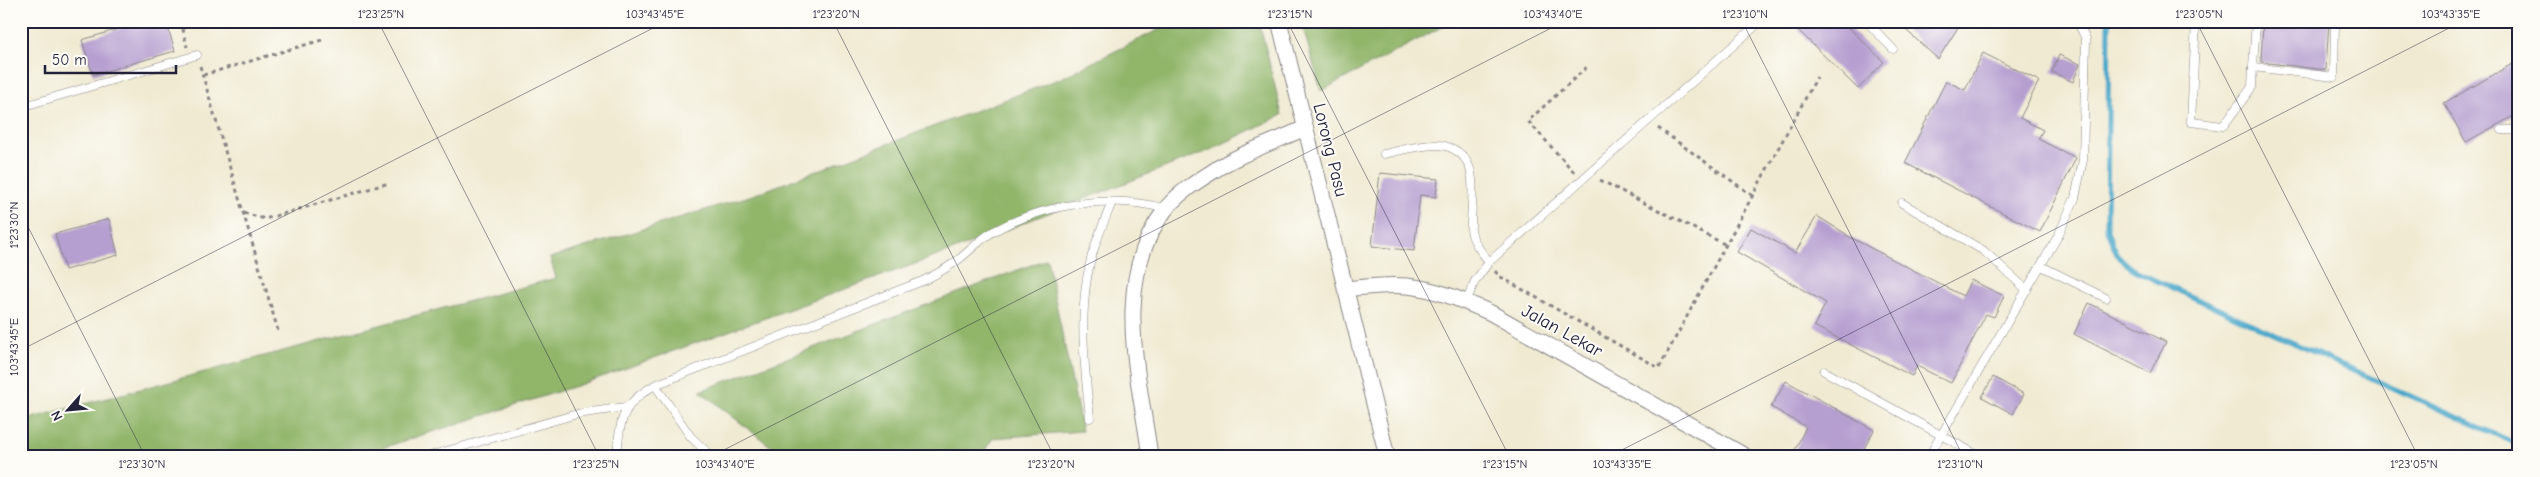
<svg xmlns="http://www.w3.org/2000/svg" width="2540" height="477" font-family="'Comic Neue',sans-serif">
<style>
.forest{fill:#91b66b;stroke:#5a6c53}
.lines{fill:none;stroke-linecap:round;stroke-linejoin:round}
.stream{stroke:#4ca8ca;stroke-width:5}
.building{fill:#b59ed0}
.service-casing{stroke:#898686;stroke-width:9}
.minor-casing{stroke:#898686;stroke-width:17}
.path{stroke:#898686;stroke-width:3;stroke-dasharray:4 4;stroke-linecap:butt}
.service{stroke:#fff;stroke-width:8}
.minor{stroke:#fff;stroke-width:15}
.ticks{fill:none;stroke:#22223b;stroke-width:1;stroke-opacity:0.45}
.labels{text-anchor:middle;dominant-baseline:central;stroke-width:4;stroke-linejoin:round;paint-order:stroke}
.street-label{font-size:18px;fill:#22223b;stroke:#fdfcf7}
.neatline{fill:none;stroke:#22223b;stroke-width:2}
.ticks-label{font-size:12px;text-anchor:middle;fill:#22223b}
</style>
<rect width="100%" height="100%" fill="#fdfcf7"/>
<filter id="ink" filterUnits="userSpaceOnUse"><feTurbulence type="fractalNoise" baseFrequency=".02" numOctaves="2"/><feDisplacementMap in="SourceGraphic" scale="10" xChannelSelector="R" yChannelSelector="G"/><feConvolveMatrix kernelMatrix="1 2 1 2 8 2 1 2 1" color-interpolation-filters="sRGB"/></filter>
<filter id="wash" filterUnits="userSpaceOnUse"><feTurbulence type="fractalNoise" baseFrequency=".0096" numOctaves="4" result="noise"/><feDisplacementMap in="SourceGraphic" scale="20" xChannelSelector="R" yChannelSelector="G"/><feGaussianBlur stdDeviation="1.12" result="paint"/><feColorMatrix in="noise" values="0 0 0 0 0 0 0 0 0 0 0 0 0 0 0 0 0 1.4 0 .05"/><feComposite in="paint" operator="in"/></filter>
<g filter="url(#wash)">
<rect width="100%" height="100%" fill="#f0ead2"/>
<g class="forest">
<path d="M1176,21H1259L1282,115L1210,150L951,251L582,384L357,456H21V421L556,278L550,258L753,195L1059,79Z"/>
<path d="M1301,21H1453L1321,91Z"/>
<path d="M1047,259L1082,431L993,438L981,456H783L700,391Z"/>
</g>
<g class="lines">
<path class="stream" d="M2109,21L2107,231L2119,258L2137,272L2519,445"/>
</g>
<g id="blocks">
<g class="building">
<path d="M145,21H166L175,51L93,75L82,40Z"/>
<path d="M1806,21H1842L1884,62L1858,89L1798,30Z"/>
<path d="M1896,21H1962L1938,59Z"/>
<path d="M2263,21H2329L2326,70L2261,62Z"/>
<path d="M1983,53L2039,81L2020,118L2043,130L2038,139L2076,158L2040,232L1905,163L1946,81L1965,90Z"/>
<path d="M2059,55L2080,64L2073,82L2052,72Z"/>
<path d="M2512,64L2519,77V113L2466,142L2444,103Z"/>
<path d="M1380,173L1438,179L1436,197L1420,195L1414,251L1372,246Z"/>
<path d="M1817,216L1846,234V235L1963,296L1971,280L2004,296L1994,317L1986,314L1951,383L1917,366L1912,376L1814,326L1826,303L1737,252L1751,228L1795,253Z"/>
<path d="M109,219L118,255L65,270L55,234Z"/>
<path d="M2089,303L2166,342L2150,373L2074,334Z"/>
<path d="M1993,377L2024,394L2013,414L1982,397Z"/>
<path d="M1786,381L1874,430L1860,456H1792L1806,427L1771,407Z"/>
</g>
</g>
</g>
<g filter="url(#ink)">
<use href="#blocks" fill-opacity="0" stroke="#898686" stroke-width="1"/>
<g class="lines">
<defs>
<g id="service">
<path d="M1866,21L1893,49"/>
<path d="M2196,21L2191,122L2223,126L2252,87L2253,67"/>
<path d="M2256,21L2253,67L2334,77L2335,21"/>
<path d="M21,107L197,55"/>
<path d="M2502,130H2519"/>
<path d="M1384,154C1399,151 1430,142 1445,146C1484,156 1470,201 1471,229C1472,242 1482,252 1489,262"/>
<path d="M1902,203L1984,251L2027,290"/>
<path d="M2041,266L2106,298"/>
<path d="M1466,302L1475,281L1489,262L1761,21"/>
<path d="M1824,371L1979,456"/>
<path d="M655,385L691,437L711,456"/>
<path d="M1090,418C1084,365 1077,300 1094,249C1099,233 1106,217 1112,202"/>
<path d="M429,456L577,414L626,407"/>
<path d="M617,456C620,420 621,404 655,385L925,280C936,274 948,268 958,260C971,250 980,239 994,231C1045,204 1110,193 1166,209"/>
<path d="M1929,456L2058,236L2075,198L2083,160L2086,39L2077,21"/>
</g>
<g id="minor">
<path d="M1279,21L1387,456"/>
<path d="M1345,289C1365,287 1387,284 1407,286C1437,289 1464,301 1491,313L1745,456"/>
<path d="M1150,456C1139,375 1111,281 1165,210C1177,194 1196,182 1212,172C1236,155 1277,141 1305,128"/>
</g>
</defs>
<use href="#service" class="service-casing"/>
<use href="#minor" class="minor-casing"/>
<g class="path">
<path d="M181,21L187,47"/>
<path d="M200,66L279,334"/>
<path d="M203,75L322,40"/>
<path d="M1658,128L1753,196"/>
<path d="M1574,172L1528,121L1589,65"/>
<path d="M1600,180L1726,245"/>
<path d="M244,213L265,219L389,183"/>
<path d="M1495,271L1499,276L1659,368L1817,77"/>
</g>
<use href="#service" class="service"/>
<use href="#minor" class="minor"/>
</g>
</g>
<path class="ticks" d="M378,21L599,456M833,21L1054,456M1287,21L1509,456M1742,21L1963,456M2196,21L2418,456M21,213L145,456M21,350L667,21M712,456L1565,21M1610,456L2463,21M2508,456L2519,450"/>
<g class="labels">
<g class="street-label">
<text transform="translate(1330 150) rotate(76)">Lorong Pasu</text>
<text transform="translate(1562 331) rotate(29)">Jalan Lekar</text>
</g>
</g>
<rect width="2540" height="477" fill="none" stroke="#fdfcf7" stroke-width="55"/>
<g transform="translate(68 410) rotate(243)" stroke="#fdfcf7" stroke-width="4" paint-order="stroke">
<path d="M0-4L9 19L0 12L-9 19Z" fill="#22223b"/>
<text y="-8" font-size="14" font-weight="bold" text-anchor="middle" fill="#22223b">N</text>
</g>
<path d="M45 65v8h131v-8" fill="none" stroke="#22223b" stroke-width="2.5"/>
<text x="52" y="65" font-size="15" fill="#22223b" stroke="#fdfcf7" stroke-width="4" paint-order="stroke">50 m</text>
<rect x="28" y="28" width="2484" height="422" class="neatline"/>
<g class="ticks-label">
<text x="381" y="18">1°23'25"N</text>
<text x="655" y="18">103°43'45"E</text>
<text x="836" y="18">1°23'20"N</text>
<text x="1290" y="18">1°23'15"N</text>
<text x="1553" y="18">103°43'40"E</text>
<text x="1745" y="18">1°23'10"N</text>
<text x="2199" y="18">1°23'05"N</text>
<text x="2451" y="18">103°43'35"E</text>
<text transform="translate(14 225) rotate(-90)" y="4">1°23'30"N</text>
<text transform="translate(14 347) rotate(-90)" y="4">103°43'45"E</text>
<text x="142" y="468">1°23'30"N</text>
<text x="596" y="468">1°23'25"N</text>
<text x="725" y="468">103°43'40"E</text>
<text x="1051" y="468">1°23'20"N</text>
<text x="1505" y="468">1°23'15"N</text>
<text x="1622" y="468">103°43'35"E</text>
<text x="1960" y="468">1°23'10"N</text>
<text x="2414" y="468">1°23'05"N</text>
</g>
</svg>
